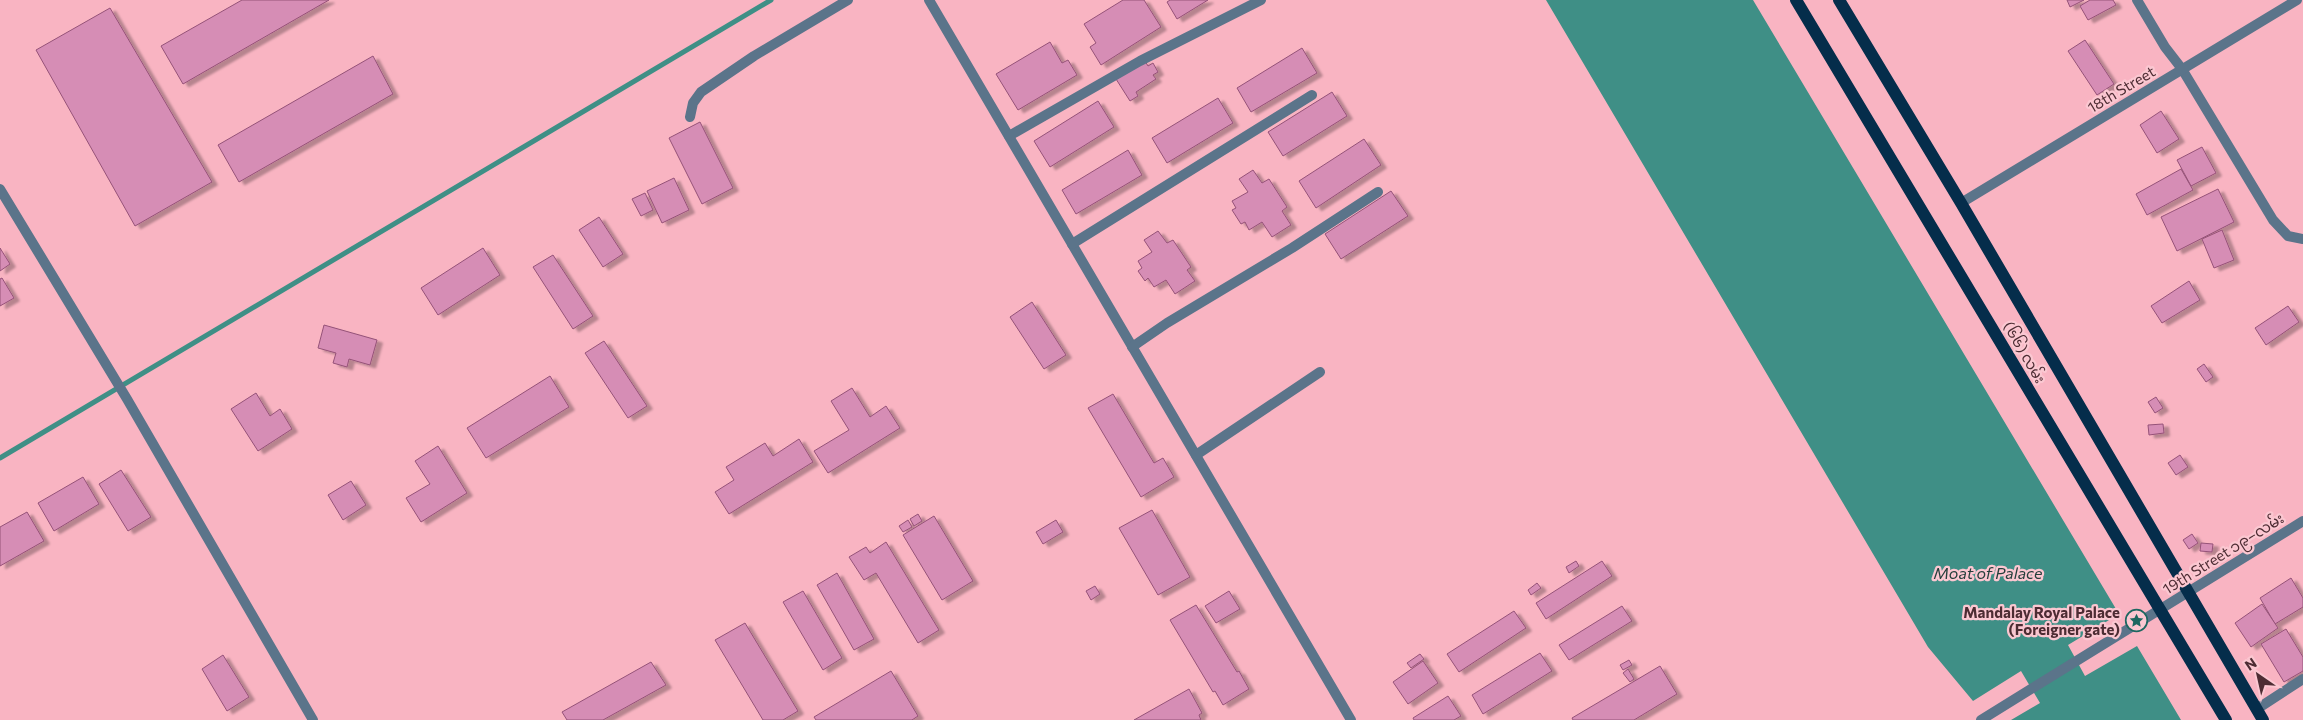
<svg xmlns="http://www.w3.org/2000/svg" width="2303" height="720" font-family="Commissioner,'Noto Sans Myanmar',sans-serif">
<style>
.water{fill:#3f8f86}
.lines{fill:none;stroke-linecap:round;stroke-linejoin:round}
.stream{stroke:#3f8f86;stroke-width:5}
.building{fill:#d68db5;stroke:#955278;filter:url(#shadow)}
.minor{stroke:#5b748a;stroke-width:10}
.tertiary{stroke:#5b748a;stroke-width:10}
.primary{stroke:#052d4b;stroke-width:12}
.labels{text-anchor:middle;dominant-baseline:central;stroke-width:4.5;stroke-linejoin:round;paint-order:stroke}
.street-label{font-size:15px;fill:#4d2c33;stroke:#fbc7d1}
.poi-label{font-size:15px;font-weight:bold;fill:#4d2c33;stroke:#fbc7d1;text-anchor:end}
.water-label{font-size:16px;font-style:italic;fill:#253f3c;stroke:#fbc7d1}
</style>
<defs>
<filter id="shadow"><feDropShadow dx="5.5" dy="3" stdDeviation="1" flood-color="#0004"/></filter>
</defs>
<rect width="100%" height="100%" fill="#f9b4c2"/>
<path class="water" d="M1546,0H1753L2119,614L2068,645L2085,676L2137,646L2181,720H2011L2040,703L2021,671L1973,701L1928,647Z"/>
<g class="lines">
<path class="stream" d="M0,458L771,0"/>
</g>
<g class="building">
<path d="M242,0H329L183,84L161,46Z"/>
<path d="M1123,0H1144L1161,27L1101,65L1090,47L1096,43L1084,24Z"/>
<path d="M1170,0H1208L1177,19L1167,2Z"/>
<path d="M2067,0H2084L2070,7Z"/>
<path d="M2090,0H2113L2116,5L2088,20L2080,6Z"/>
<path d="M110,8L212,182L135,226L36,50Z"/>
<path d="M2085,40L2114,84L2097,95L2068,51Z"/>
<path d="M1050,42L1062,63L1068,60L1077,75L1018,110L996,74Z"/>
<path d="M1302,48L1317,73L1251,112L1237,88Z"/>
<path d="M373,56L393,94L239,182L218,145Z"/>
<path d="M1145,61L1148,66L1153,63L1158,72L1153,75L1156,79L1136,92L1138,96L1130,101L1116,79Z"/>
<path d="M1332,92L1347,116L1283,156L1268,132Z"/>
<path d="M1218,98L1233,123L1167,163L1152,138Z"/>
<path d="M1098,101L1114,127L1050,167L1034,141Z"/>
<path d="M2161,111L2179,139L2157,153L2140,125Z"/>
<path d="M700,122L733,188L702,204L669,138Z"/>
<path d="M1364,139L1381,165L1316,208L1299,181Z"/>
<path d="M2202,147L2216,173L2191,186L2177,160Z"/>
<path d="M1128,150L1142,175L1076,214L1062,190Z"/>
<path d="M2181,169L2193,190L2147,215L2136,194Z"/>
<path d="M1253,170L1262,183L1269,179L1287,207L1282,211L1291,225L1272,237L1262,222L1249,230L1245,222L1241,224L1232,210L1236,208L1232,201L1248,192L1239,179Z"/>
<path d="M674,178L689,210L662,223L647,191Z"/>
<path d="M2218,189L2234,222L2177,251L2161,217Z"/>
<path d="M1391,191L1408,216L1341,259L1325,234Z"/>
<path d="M645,193L653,210L641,216L632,199Z"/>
<path d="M599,217L623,254L603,267L579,230Z"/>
<path d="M2222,230L2234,260L2214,268L2202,239Z"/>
<path d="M1158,231L1167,243L1173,240L1191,267L1187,270L1195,281L1175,294L1166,280L1154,287L1148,278L1145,281L1138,271L1142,268L1138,261L1152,252L1144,240Z"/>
<path d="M0,248L10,264L0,271Z"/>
<path d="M483,248L500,275L438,315L421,288Z"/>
<path d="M553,255L593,316L573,329L533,267Z"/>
<path d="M2,278L14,298L0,306V279Z"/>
<path d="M2189,281L2200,300L2162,323L2151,306Z"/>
<path d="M1032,302L1066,355L1044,369L1010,317Z"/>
<path d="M2288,306L2299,322L2266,345L2255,328Z"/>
<path d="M324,325L377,340L370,365L349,359L347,367L333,363L336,353L318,348Z"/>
<path d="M604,341L647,406L628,418L585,353Z"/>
<path d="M2204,364L2213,377L2206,382L2197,369Z"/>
<path d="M550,376L569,407L486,458L467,428Z"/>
<path d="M852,388L870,417L886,406L900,428L828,473L814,451L849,430L831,401Z"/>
<path d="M256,393L270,416L280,409L292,429L258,451L231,409Z"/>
<path d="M1113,394L1154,463L1163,458L1174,477L1141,497L1088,408Z"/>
<path d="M2156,397L2163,408L2155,413L2148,402Z"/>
<path d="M2163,424L2164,433L2149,435L2148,425Z"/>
<path d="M799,439L813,462L729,514L715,492L734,480L726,467L765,443L773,456Z"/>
<path d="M438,446L467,493L421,522L406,498L430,484L415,461Z"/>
<path d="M2180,455L2188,467L2176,475L2168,463Z"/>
<path d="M121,470L151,517L128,531L99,484Z"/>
<path d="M83,477L99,504L54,531L38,503Z"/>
<path d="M351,481L366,505L343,520L328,495Z"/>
<path d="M1152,510L1190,577L1158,595L1119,528Z"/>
<path d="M27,512L44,541L0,566V527Z"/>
<path d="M918,514L922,521L914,526L910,519Z"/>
<path d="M934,516L973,581L942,600L903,535Z"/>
<path d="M908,520L912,527L903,532L899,526Z"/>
<path d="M1056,520L1063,532L1043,544L1036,532Z"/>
<path d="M2192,534L2198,543L2189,549L2183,540Z"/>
<path d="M886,542L939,630L918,643L876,573L864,580L849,557L866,547L870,553Z"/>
<path d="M2201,543L2213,544L2212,552L2200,551Z"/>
<path d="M1576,561L1579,566L1569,573L1566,567Z"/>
<path d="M1602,561L1612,576L1546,619L1536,603Z"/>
<path d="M837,573L874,639L854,650L817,585Z"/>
<path d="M2291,578L2303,598V607L2275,624L2260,598Z"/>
<path d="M1537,583L1541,588L1531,595L1528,590Z"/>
<path d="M1095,586L1100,594L1091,600L1086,591Z"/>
<path d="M803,591L842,658L823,670L783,602Z"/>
<path d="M1229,591L1240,609L1216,623L1205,606Z"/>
<path d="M2262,604L2278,628L2251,647L2235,623Z"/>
<path d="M1196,605L1237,672L1239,671L1249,689L1223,705L1215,691L1213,692L1170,620Z"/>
<path d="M1622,606L1632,621L1569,660L1559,645Z"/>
<path d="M1514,611L1526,628L1459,672L1447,654Z"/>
<path d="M745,623L798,711L783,720H763L715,640Z"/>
<path d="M2286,629L2303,657V671L2284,682L2261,644Z"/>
<path d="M1540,653L1552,671L1483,714L1472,695Z"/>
<path d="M1420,654L1424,659L1411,668L1407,663Z"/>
<path d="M223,655L249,697L227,711L202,669Z"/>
<path d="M1629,660L1632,665L1623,670L1620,665Z"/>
<path d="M1423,661L1438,683L1408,704L1393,682Z"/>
<path d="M651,662L666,685L603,720H567L562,712Z"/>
<path d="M1660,666L1677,694L1634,720H1573L1572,718Z"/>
<path d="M1628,669L1634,679L1630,682L1623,673Z"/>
<path d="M891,671L918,716L912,720H816L814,717Z"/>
<path d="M1189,689L1202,713L1199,715L1201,720H1134Z"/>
<path d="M1448,696L1461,716L1454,720H1414L1413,718Z"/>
</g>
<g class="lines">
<g class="minor">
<path d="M929,0L1351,720"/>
<path d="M2137,0L2165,47L2182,69L2273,220L2288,236L2303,239"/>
<path d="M690,117L693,103L701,92L754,56L848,0"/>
<path d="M1009,136L1140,61L1261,0"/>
<path d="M0,189L127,399L313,720"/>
<path d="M1961,203L2297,0"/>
<path d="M1072,244L1312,95"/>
<path d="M1132,347L1167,323L1292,248L1378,192"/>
<path d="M1196,455L1320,372"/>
<path d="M2257,709L2303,679"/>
</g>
<path class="tertiary" d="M1981,720L2303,521"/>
<g class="primary">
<path d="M1796,0L2226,720"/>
<path d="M1839,0L1961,203L2263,720"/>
</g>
</g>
<defs>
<symbol id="sight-ring" viewBox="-11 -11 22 22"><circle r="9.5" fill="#fbc7d1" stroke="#1d6760" stroke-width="1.5"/><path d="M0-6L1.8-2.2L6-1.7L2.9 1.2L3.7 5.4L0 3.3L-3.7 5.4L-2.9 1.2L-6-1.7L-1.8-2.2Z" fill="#1d6760"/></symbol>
</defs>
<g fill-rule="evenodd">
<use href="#sight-ring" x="2124" y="608" width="25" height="25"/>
</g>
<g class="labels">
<g class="street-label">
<text transform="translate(2121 89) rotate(-31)">18th Street</text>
<text transform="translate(2025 352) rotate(60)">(၆၆) လမ်း</text>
<text transform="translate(2223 553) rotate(-32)">19th Street ၁၉−လမ်း</text>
</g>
<g class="poi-label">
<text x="2120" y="612">Mandalay Royal Palace<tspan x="2120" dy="17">(Foreigner gate)</tspan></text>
</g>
<g class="water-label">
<text x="1988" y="572">Moat of Palace</text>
</g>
</g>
<g transform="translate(2258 675) rotate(326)" stroke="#fbc7d1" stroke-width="4" paint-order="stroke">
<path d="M0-4L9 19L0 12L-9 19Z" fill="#4d2c33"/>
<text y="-8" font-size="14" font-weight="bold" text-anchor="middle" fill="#4d2c33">N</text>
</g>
</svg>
